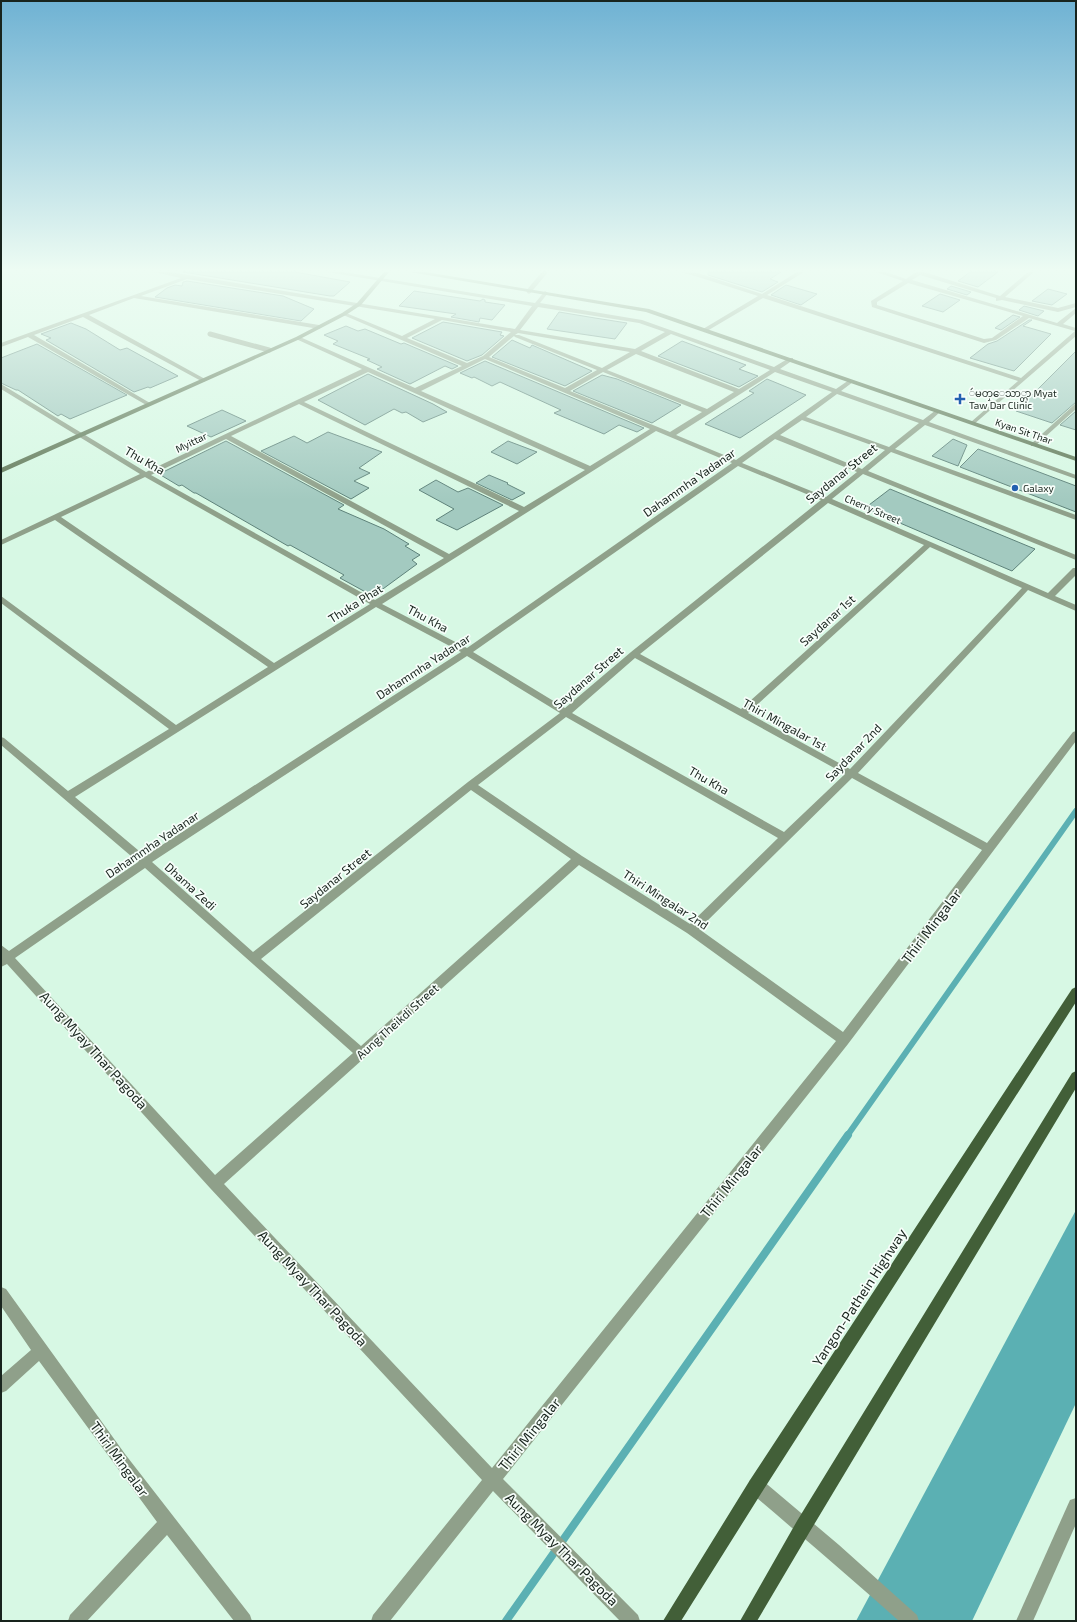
<svg xmlns="http://www.w3.org/2000/svg" width="1077" height="1622" font-family="'Exo 2','Noto Sans Myanmar',sans-serif">
<style>
.water{fill:#5bb0b3}
.lines{fill:none;stroke-linecap:round;stroke-linejoin:round}
.stream-far1{stroke:#5bb0b3;stroke-width:6}
.stream{stroke:#5bb0b3;stroke-width:8}
.building{fill:#a3cac0;stroke:#5e827a}
.lane{stroke:#8fa08a;stroke-width:5}
.street{fill:#8fa08a;fill-rule:evenodd}
.secondary{fill:#627a5a;fill-rule:evenodd}
.primary{fill:#425f38;fill-rule:evenodd}
.poi-dot{fill:#225fb0;stroke:#f7fefa;stroke-width:1.5}
.labels{text-anchor:middle;dominant-baseline:central;stroke-width:3.5;stroke-linejoin:round;paint-order:stroke}
.far-poi-label{font-size:10px;fill:#18241d;stroke:#f7fefa;text-anchor:start}
.far-street-label{font-size:10px;fill:#18241d;stroke:#f7fefa}
.street-label{font-size:12px;fill:#18241d;stroke:#f7fefa}
.near-street-label{font-size:14px;fill:#18241d;stroke:#f7fefa}
</style>
<rect width="100%" height="100%" fill="#d7f8e4"/>
<path class="water" d="M1076,1210V1403L972,1621H856Z"/>
<g class="lines">
<path class="stream-far1" d="M847,1136L1076,811"/>
<path class="stream" d="M506,1621L848,1135"/>
</g>
<g class="building">
<path d="M183,272H295L350,282L334,296H330Z"/>
<path d="M708,272H781L770,279L778,282L762,292L708,275Z"/>
<path d="M970,272H998L978,287L958,281Z"/>
<path d="M187,281L283,296L314,309L301,321L155,297L167,288L175,285L182,286L183,282Z"/>
<path d="M786,285L817,294L801,305L771,295Z"/>
<path d="M951,286L971,292L967,295L947,289Z"/>
<path d="M1048,289L1067,294L1052,305L1032,301Z"/>
<path d="M414,291L480,301L483,299L485,300V302L505,305L492,320L480,318L479,322L451,317L456,314L399,306Z"/>
<path d="M940,294L960,300L943,312L922,306Z"/>
<path d="M1024,306L1044,311L1038,316L1019,310Z"/>
<path d="M559,312L595,318L627,323L615,339L547,329Z"/>
<path d="M1013,315L1020,317L1001,330L995,328Z"/>
<path d="M1029,320H1032L1023,326L1051,334L1014,371L970,358L988,344L997,341Z"/>
<path d="M443,322L502,332L500,335L504,336L482,355L467,361L412,338Z"/>
<path d="M71,323L86,329L120,350L127,348L178,376L150,388L148,387L134,392L46,340L51,338L41,334Z"/>
<path d="M346,326L358,331L365,329L401,344L404,343L458,366L452,369L445,366L410,384L377,369L382,367L367,360L370,359L333,344L338,341L324,335Z"/>
<path d="M512,340L530,348L532,345L592,371L565,386L492,357Z"/>
<path d="M682,341L746,365L739,369L758,376L739,387L658,356Z"/>
<path d="M37,344L127,395L70,419L61,414L58,416L18,390H16L1,383V358Z"/>
<path d="M1076,351V402L1052,423L1016,411Z"/>
<path d="M485,361L644,428L637,432L619,425L604,434L554,413L561,410L500,382L492,386L474,377L472,378L460,373Z"/>
<path d="M368,374L433,404L447,412L423,422L406,412L402,413L394,409L365,425L318,400Z"/>
<path d="M602,375L617,379L681,405L652,423L573,391Z"/>
<path d="M767,379L806,395L740,438L705,424L754,393L749,391Z"/>
<path d="M222,410L246,421L211,437L187,426Z"/>
<path d="M1076,411V430L1060,425Z"/>
<path d="M328,432L382,452L359,468L370,473L354,481L369,488L351,499L261,451L294,436L307,443Z"/>
<path d="M953,439L967,445L958,466L932,456Z"/>
<path d="M226,441L344,505L338,509L384,529L409,544L405,546L420,555L412,560L417,564L376,594L374,593L371,595L340,578L344,575L290,545L288,546L196,493H194L182,485L179,486L159,474Z"/>
<path d="M508,441L537,452L517,464L491,452Z"/>
<path d="M978,449L1076,486V512L960,467Z"/>
<path d="M489,475L508,483L507,484L525,493L512,500L476,483Z"/>
<path d="M436,480L458,492L468,488L503,505L457,530L436,520L454,509L419,490Z"/>
<path d="M890,489L1035,549L1012,571L865,508Z"/>
</g>
<g class="lines">
<g class="lane">
<path d="M529,291L545,272"/>
<path d="M210,334L269,350"/>
</g>
<g class="street">
<path d="M154,272H170L515,329L532,306L327,272H343L535,303L545,291L548,293L540,303L642,320L774,367L789,358H793V360L780,369L836,389L849,380H853V382L841,391L923,420L936,410H940V412L929,422L1076,475V479L925,425L895,449L1076,515V520L891,452L868,471L1076,555V560L863,474L832,499L1048,593L1073,568H1076V575L1055,596L1076,605V611L1028,590L858,773L987,843L1073,732L1076,731V741L848,1044L503,1479L638,1615L640,1621H620L493,1491L390,1621H371L373,1615L482,1480L210,1188L7,964L1,967V945L9,951L138,862L1,745V737L4,738L68,791L169,729L1,603V596L176,725L268,667L55,520L1,545V540L140,474L1,389V384L146,472L362,369L296,339V337H300L415,388L462,366L341,314L346,313L402,336L435,319L187,279L141,296L319,325L322,327L319,329L134,298L89,315L205,379V381L203,382L83,317L34,335L150,403V405L148,406L28,337L1,347V343L181,278ZM538,307L639,323L665,332L635,349L520,330ZM442,320L511,332L483,356L467,363L407,338ZM518,333L630,352L602,368L519,335H515ZM671,334L770,370L739,389L641,351ZM514,336L515,337L597,370L565,388L489,357ZM636,354L734,392L707,409L607,370ZM485,359L650,429L590,466L421,391ZM368,372L585,470L524,507L304,402ZM603,372L702,412L670,432L570,391ZM775,372L832,392L736,460L676,435ZM837,394L919,423L889,447L806,417ZM299,404L519,511L449,554L231,436ZM802,420L885,450L862,469L780,435ZM656,431L732,463L467,648L382,604ZM226,439L444,558L375,600L151,475ZM775,439L857,472L826,497L742,463ZM738,466L821,500L631,652L565,708L473,652ZM145,477L370,604L274,663L61,517ZM828,503L924,545L741,709L640,654ZM930,547L1022,588L850,769L748,713ZM376,607L461,652L145,856L75,797ZM467,656L560,713L468,782L253,952L152,862ZM635,658L845,774L784,832L572,713ZM566,717L778,838L690,924L582,856L478,785ZM852,778L982,850L843,1032L699,929ZM471,790L571,859L361,1046L261,959ZM579,865L687,933L836,1041L492,1468L224,1184ZM145,868L353,1053L215,1175L15,958Z"/>
<path d="M681,272L698,273L762,294L797,272H804L767,295L1021,378L1075,331L1029,318L996,340L984,343L872,307L871,301L903,281L876,272H886L906,279L916,272H924L1000,296L1028,272H1034L1005,297L1058,308L1076,303V307L1058,312L1002,300L996,301V298L920,275L912,280L1057,323L1076,308V313L1063,324L1076,328V336L973,425L970,423L971,422L1018,381L763,298L707,331H703V329L758,296L695,276ZM908,283L1023,316L992,338L984,339L877,305V302Z"/>
<path d="M1076,403V409L1035,446H1031V444Z"/>
<path d="M1,1287L6,1289L125,1454L250,1615L252,1621H234L167,1535L87,1621H68L70,1615L157,1522L39,1361L6,1391L1,1393V1376L31,1350L1,1306Z"/>
<path d="M756,1478L762,1480L839,1545L917,1615L919,1621H899C850,1577 800,1535 750,1492L748,1486L750,1480Z"/>
<path d="M1076,1498V1524L1033,1621H1016L1070,1500Z"/>
</g>
<g class="secondary">
<path d="M384,272H389L361,305L346,315L300,339L1,473V468L296,337L342,313L357,303Z"/>
<path d="M410,272H425L649,309L1076,457V461L646,312Z"/>
</g>
<g class="primary">
<path d="M1076,987V1002L762,1492L681,1621H663L750,1480L1072,989Z"/>
<path d="M1076,1071V1088L809,1533L757,1621H740L797,1521L1072,1073Z"/>
</g>
</g>
<linearGradient id="sky" x2="0" y2="1"><stop stop-color="#6fb2d3"/><stop offset="0.54" stop-color="#edfcf3"/><stop offset="1" stop-color="#edfcf3" stop-opacity="0"/></linearGradient>
<rect width="1077" height="500" fill="url(#sky)"/>
<g class="poi-dot">
<path d="M958 393h4v4h4v4h-4v4h-4v-4h-4v-4h4z"/>
<circle cx="1015" cy="488" r="4"/>
</g>
<g class="labels">
<g class="far-poi-label">
<text x="969" y="393">ဴမတ္ေသာ္တာ Myat<tspan x="969" dy="12">Taw Dar Clinic</tspan></text>
<text x="1023" y="488">Galaxy</text>
</g>
<g class="far-street-label">
<text transform="translate(1024 431) rotate(19)">Kyan Sit Thar</text>
<text transform="translate(191 442) rotate(-26)">Myittar</text>
<text transform="translate(873 509) rotate(23)">Cherry Street</text>
</g>
<g class="street-label">
<text transform="translate(145 460) rotate(30)">Thu Kha</text>
<text transform="translate(841 473) rotate(-39)">Saydanar Street</text>
<text transform="translate(689 482) rotate(-35)">Dahammha Yadanar</text>
<text transform="translate(355 603) rotate(-32)">Thuka Phat</text>
<text transform="translate(428 618) rotate(28)">Thu Kha</text>
<text transform="translate(827 620) rotate(-42)">Saydanar 1st</text>
<text transform="translate(423 666) rotate(-33)">Dahammha Yadanar</text>
<text transform="translate(588 677) rotate(-41)">Saydanar Street</text>
<text transform="translate(785 724) rotate(29)">Thiri Mingalar 1st</text>
<text transform="translate(853 752) rotate(-46)">Saydanar 2nd</text>
<text transform="translate(709 780) rotate(30)">Thu Kha</text>
<text transform="translate(152 844) rotate(-34)">Dahammha Yadanar</text>
<text transform="translate(335 878) rotate(-39)">Saydanar Street</text>
<text transform="translate(191 886) rotate(42)">Dhama Zedi</text>
<text transform="translate(666 899) rotate(33)">Thiri Mingalar 2nd</text>
<text transform="translate(397 1021) rotate(-42)">Aung Theikdi Street</text>
</g>
<g class="near-street-label">
<text transform="translate(931 926) rotate(-53)">Thiri Mingalar</text>
<text transform="translate(94 1050) rotate(48)">Aung Myay Thar Pagoda</text>
<text transform="translate(731 1181) rotate(-51)">Thiri Mingalar</text>
<text transform="translate(313 1288) rotate(47)">Aung Myay Thar Pagoda</text>
<text transform="translate(859 1297) rotate(-57)">Yangon-Pathein Highway</text>
<text transform="translate(529 1434) rotate(-51)">Thiri Mingalar</text>
<text transform="translate(120 1459) rotate(54)">Thiri Mingalar</text>
<text transform="translate(562 1549) rotate(45)">Aung Myay Thar Pagoda</text>
</g>
</g>
<rect width="1077" height="1622" fill="none" stroke="#18241d" stroke-width="4"/>
</svg>
